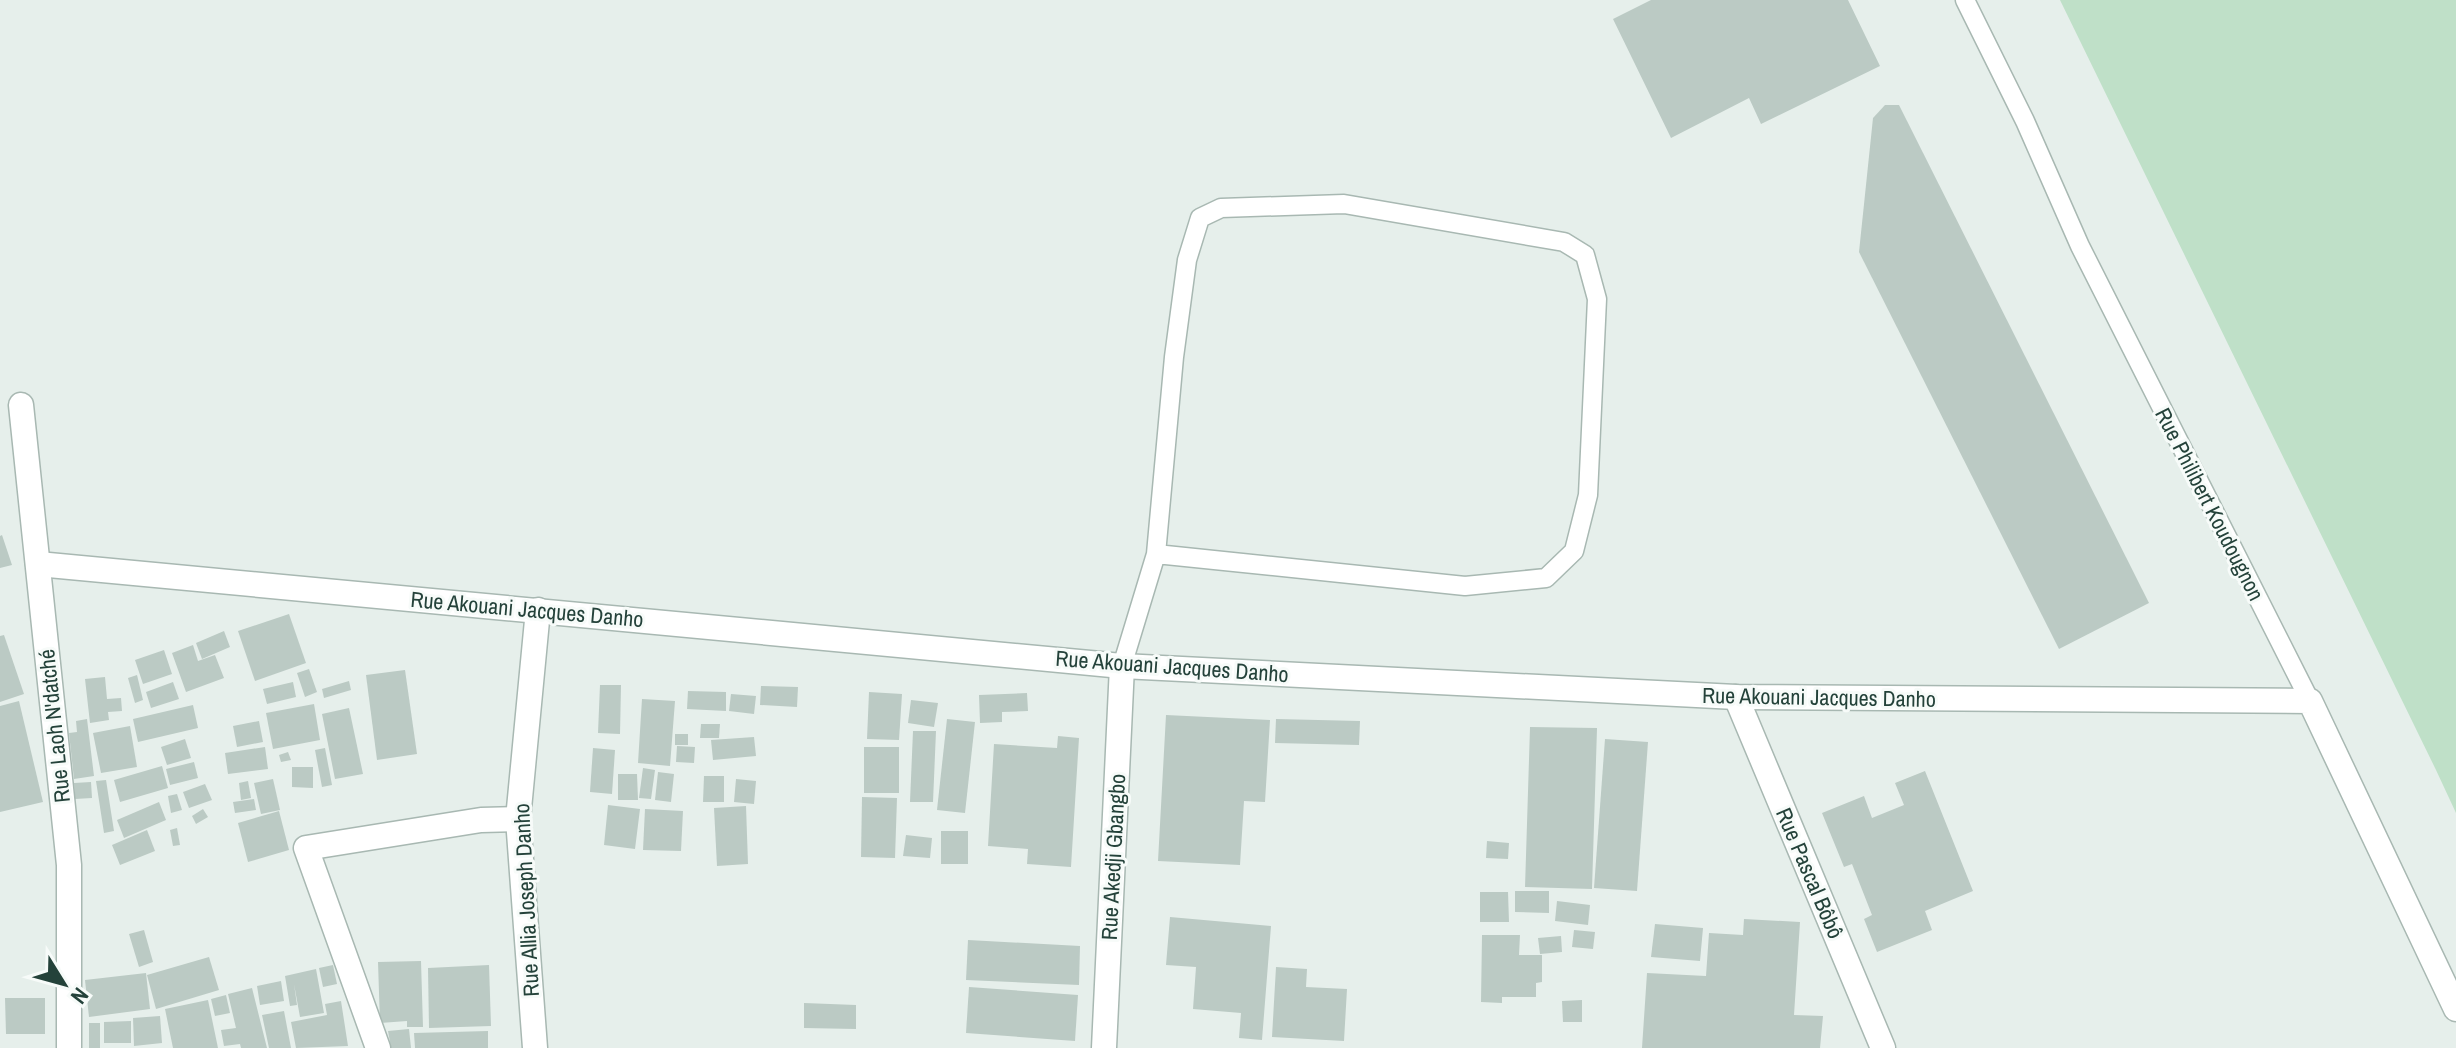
<svg xmlns="http://www.w3.org/2000/svg" width="2456" height="1048" font-family="'Archivo Narrow',sans-serif">
<style>
.green{fill:#bfe0c8}
.building{fill:#bbcac4}
.lines{fill:none;stroke-linecap:round;stroke-linejoin:round}
.lane-casing{stroke:#a8b8b2;stroke-width:21}
.street-casing{stroke:#a8b8b2;stroke-width:27}
.lane{stroke:#fff;stroke-width:18}
.street{stroke:#fff;stroke-width:24}
.labels{text-anchor:middle;dominant-baseline:central;stroke-width:6;stroke-linejoin:round;paint-order:stroke}
.street-label{font-size:22px;fill:#24423a;stroke:#f7fbf9}
</style>
<rect width="100%" height="100%" fill="#e6efeb"/>
<path class="green" d="M2060,0H2456V813L2436,770Z"/>
<g class="building">
<path d="M1651,0H1848L1880,66L1761,124L1749,98L1671,138L1613,19Z"/>
<path d="M1885,105H1899L2149,603L2059,649L1859,252L1873,118Z"/>
<path d="M2,535L12,565L0,568V536Z"/>
<path d="M289,614L306,663L255,681L238,631Z"/>
<path d="M224,631L230,647L202,659L196,643Z"/>
<path d="M4,635L24,694L0,702V636Z"/>
<path d="M193,645L198,661L215,655L224,678L186,692L172,653Z"/>
<path d="M164,650L172,674L143,684L135,660Z"/>
<path d="M309,669L317,692L305,697L297,673Z"/>
<path d="M405,670L417,754L377,760L366,675Z"/>
<path d="M137,675L143,700L135,703L128,678Z"/>
<path d="M105,677L107,699L121,698L122,711L108,712L109,720L90,723L85,679Z"/>
<path d="M349,681L351,690L324,698L322,689Z"/>
<path d="M173,682L179,699L151,708L146,692Z"/>
<path d="M293,682L296,697L267,704L263,689Z"/>
<path d="M600,685H621L620,734L598,733Z"/>
<path d="M761,686L798,687L797,707L760,705Z"/>
<path d="M688,691L726,692V711L687,709Z"/>
<path d="M869,692L902,694L899,740L867,739Z"/>
<path d="M1027,693L1028,711L1002,712V722L980,723L979,695Z"/>
<path d="M731,694L756,696L754,714L729,711Z"/>
<path d="M642,699L675,701L670,766L638,763Z"/>
<path d="M911,700L938,703L934,727L908,723Z"/>
<path d="M19,701L43,802L0,812V706Z"/>
<path d="M314,704L320,740L273,749L266,713Z"/>
<path d="M193,705L198,728L138,742L133,719Z"/>
<path d="M349,708L363,774L335,779L322,714Z"/>
<path d="M1166,715L1270,720L1265,802L1244,801L1240,865L1158,861Z"/>
<path d="M87,719L94,776L74,779L69,733L77,732L76,721Z"/>
<path d="M947,719L975,722L965,813L937,810Z"/>
<path d="M1276,719L1360,721L1359,745L1275,743Z"/>
<path d="M259,721L263,742L237,747L233,726Z"/>
<path d="M701,724H720L719,738H700Z"/>
<path d="M130,726L137,767L101,773L93,733Z"/>
<path d="M1530,727L1597,728L1592,889L1525,887Z"/>
<path d="M913,731H936L933,802H910Z"/>
<rect x="675" y="734" width="13" height="11"/>
<path d="M1058,736L1079,738L1071,867L1027,864L1028,849L988,846L994,744L1057,748Z"/>
<path d="M754,737L756,756L713,760L711,740Z"/>
<path d="M185,739L191,758L167,765L161,747Z"/>
<path d="M1605,739L1648,742L1637,891L1594,888Z"/>
<path d="M677,746L695,747L694,763L676,762Z"/>
<path d="M265,747L268,769L228,774L225,753Z"/>
<rect x="864" y="747" width="35" height="46"/>
<path d="M325,748L332,785L322,787L315,750Z"/>
<path d="M593,748L615,750L612,794L590,792Z"/>
<path d="M288,752L291,760L281,762L279,755Z"/>
<path d="M194,762L198,778L170,785L166,769Z"/>
<path d="M162,766L168,788L120,802L114,780Z"/>
<path d="M292,767H313V788L292,787Z"/>
<path d="M643,768L655,770L651,799L639,798Z"/>
<path d="M1925,771L1973,891L1925,911L1932,930L1877,952L1864,919L1872,915L1852,864L1844,867L1822,813L1864,796L1872,818L1904,805L1895,783Z"/>
<path d="M658,772L674,774L671,802L655,800Z"/>
<path d="M618,774H637L638,800H618Z"/>
<path d="M704,776H724V802H703Z"/>
<path d="M273,779L280,810L261,814L254,783Z"/>
<path d="M736,779L756,781L754,804L734,802Z"/>
<path d="M106,780L114,831L104,833L96,781Z"/>
<path d="M248,781L251,798L241,800L239,783Z"/>
<path d="M91,782L92,798L75,799L74,783Z"/>
<path d="M205,784L212,800L189,808L183,792Z"/>
<path d="M177,794L182,810L171,813L168,796Z"/>
<path d="M862,797L897,798L895,858L861,857Z"/>
<path d="M254,799L256,810L235,813L233,802Z"/>
<path d="M159,802L166,820L124,838L117,820Z"/>
<path d="M608,805L640,809L635,849L604,845Z"/>
<path d="M746,806L748,864L717,866L714,808Z"/>
<path d="M203,809L208,817L196,824L192,816Z"/>
<path d="M645,809L683,811L681,851L643,850Z"/>
<path d="M279,811L289,850L248,862L238,823Z"/>
<path d="M177,828L180,845L173,846L170,830Z"/>
<path d="M147,830L155,851L120,865L112,845Z"/>
<rect x="941" y="831" width="27" height="33"/>
<path d="M906,835L932,838L930,858L903,856Z"/>
<path d="M1487,841L1509,843L1508,859L1486,858Z"/>
<path d="M1515,891H1549V913L1515,912Z"/>
<path d="M1480,892H1508L1509,922H1480Z"/>
<path d="M1557,901L1590,905L1588,925L1555,921Z"/>
<path d="M1170,917L1271,926L1262,1040L1239,1038L1241,1013L1193,1009L1196,967L1166,965Z"/>
<path d="M1744,919L1800,922L1794,1015L1823,1016L1820,1048H1642L1647,973L1706,976L1709,933L1743,935Z"/>
<path d="M1655,924L1703,928L1700,961L1651,957Z"/>
<path d="M144,930L153,962L139,967L129,934Z"/>
<path d="M1574,930L1595,932L1593,949L1572,947Z"/>
<path d="M1482,935H1520L1519,955H1542V982L1536,983V997H1502V1003L1481,1002Z"/>
<path d="M1561,936L1562,952L1540,954L1538,938Z"/>
<path d="M968,940L1080,946L1079,985L966,980Z"/>
<path d="M209,957L219,990L156,1009L147,975Z"/>
<path d="M421,961L423,1027H407V1021L380,1023L378,962Z"/>
<path d="M333,965L337,984L323,987L319,968Z"/>
<path d="M489,965L491,1026L429,1028L428,968Z"/>
<path d="M1276,967L1307,969L1306,987L1347,989L1344,1041L1272,1037Z"/>
<path d="M316,969L324,1013L300,1017L294,984L297,1005L290,1006L285,976Z"/>
<path d="M146,973L150,1009L89,1017L85,980Z"/>
<path d="M281,981L284,1001L260,1005L257,986Z"/>
<path d="M969,987L1078,995L1075,1041L966,1033Z"/>
<path d="M252,988L267,1048H241L240,1044L224,1046L221,1030L236,1028L228,994Z"/>
<path d="M226,995L230,1013L215,1016L211,999Z"/>
<path d="M5,998H45V1034H6Z"/>
<path d="M208,1000L218,1048H173L165,1009Z"/>
<path d="M1582,1000V1022H1563L1562,1001Z"/>
<path d="M341,1001L348,1046L296,1048L291,1022L327,1015L325,1004Z"/>
<path d="M804,1003L856,1005V1029L804,1028Z"/>
<path d="M284,1011L291,1048H269L262,1015Z"/>
<path d="M160,1016L162,1043L134,1046L133,1018Z"/>
<path d="M131,1021V1043H104V1022Z"/>
<rect x="89" y="1023" width="11" height="25"/>
<path d="M409,1029L411,1048H391L388,1031Z"/>
<path d="M488,1031V1048H415L414,1033Z"/>
</g>
<g class="lines">
<defs>
<g id="lane">
<path d="M1965,0L2025,121L2080,246L2310,701"/>
<path d="M1122,666L1156,554L1174,357L1187,260L1200,218L1221,208L1344,204L1564,242L1585,255L1597,299L1588,495L1574,551L1546,578L1465,586L1156,554"/>
</g>
<g id="street">
<path d="M21,405L69,865V1048"/>
<path d="M38,564L1122,666L1736,697L2310,701L2456,1009"/>
<path d="M1736,697L1883,1048"/>
<path d="M378,1048L306,848L481,820L518,819"/>
<path d="M535,1048L518,819L538,610"/>
<path d="M1104,1048L1122,666"/>
</g>
</defs>
<use href="#lane" class="lane-casing"/>
<use href="#street" class="street-casing"/>
<use href="#lane" class="lane"/>
<use href="#street" class="street"/>
</g>
<g class="labels">
<g class="street-label">
<text transform="translate(2210 504) rotate(63)">Rue Philibert Koudougnon</text>
<text transform="translate(527 609) rotate(5)">Rue Akouani Jacques Danho</text>
<text transform="translate(1172 666) rotate(4)">Rue Akouani Jacques Danho</text>
<text transform="translate(1819 697) rotate(1)">Rue Akouani Jacques Danho</text>
<text transform="translate(54 726) rotate(-96)">Rue Laoh N'datché</text>
<text transform="translate(1113 857) rotate(-87)">Rue Akedji Gbangbo</text>
<text transform="translate(1810 873) rotate(67)">Rue Pascal Bôbô</text>
<text transform="translate(526 900) rotate(-93)">Rue Allia Joseph Danho</text>
</g>
</g>
<g transform="translate(64 984) rotate(127)" stroke="#f7fbf9" stroke-width="6" paint-order="stroke">
<path d="M0-6L14 30L0 20L-14 30Z" fill="#24423a"/>
<text y="-12" font-size="22" font-weight="bold" text-anchor="middle" fill="#24423a">N</text>
</g>
</svg>
